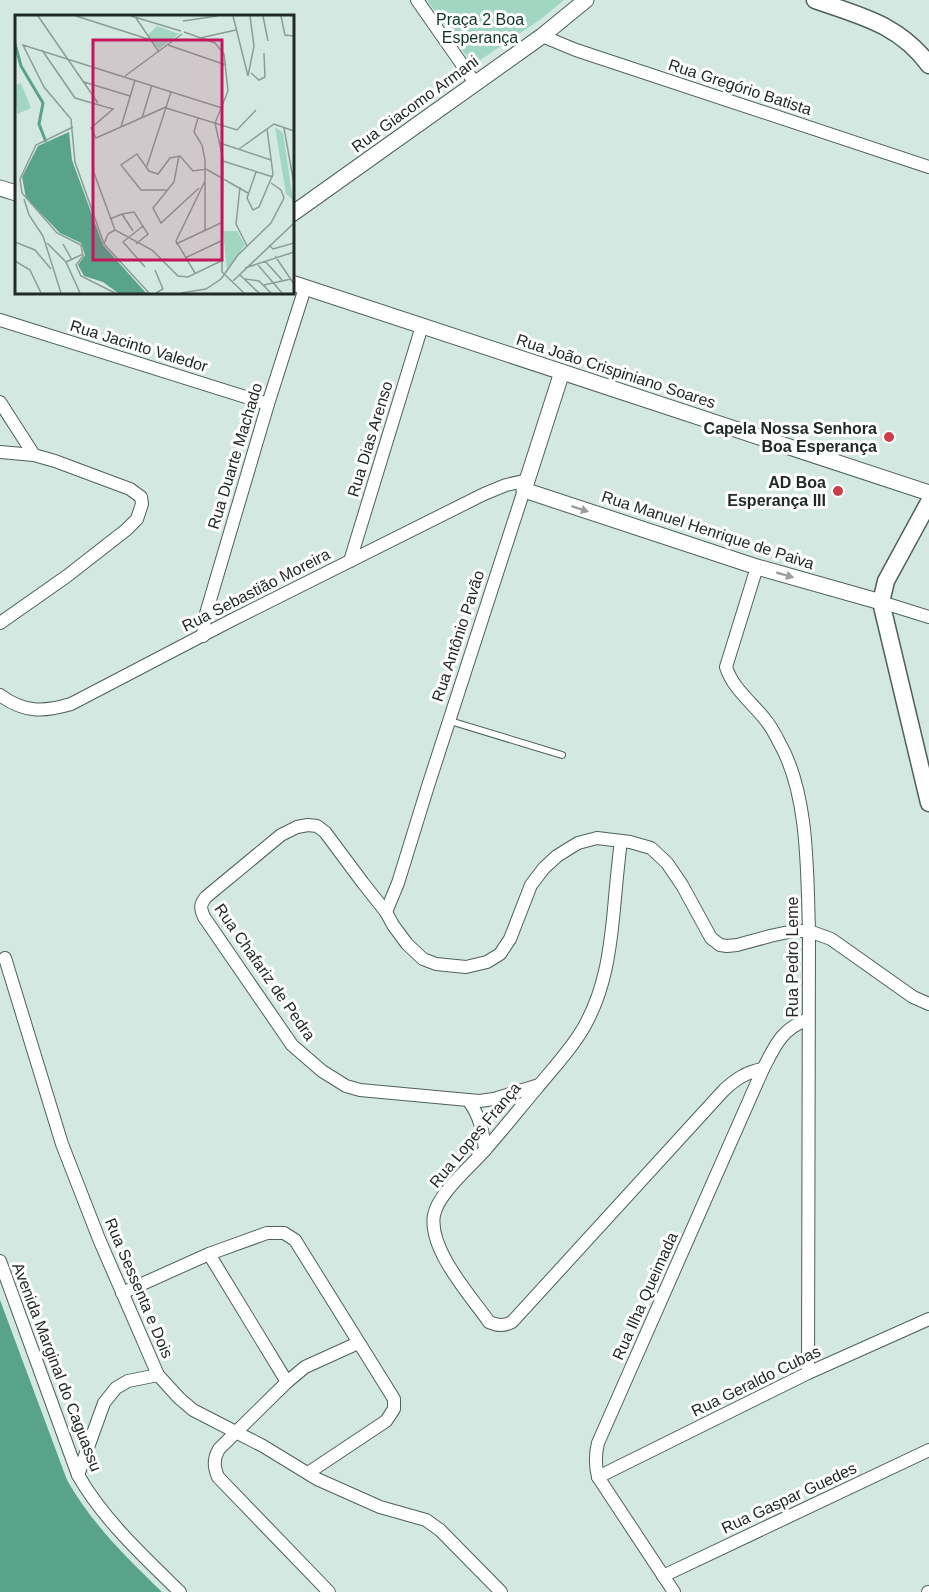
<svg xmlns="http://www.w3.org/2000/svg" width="929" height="1592" font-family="Helvetica,sans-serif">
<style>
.green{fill:#a1d6c3}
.water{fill:#5aa38b}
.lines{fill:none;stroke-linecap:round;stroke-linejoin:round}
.service-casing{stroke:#4e615a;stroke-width:8}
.minor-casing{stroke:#4e615a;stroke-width:14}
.tertiary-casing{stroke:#4e615a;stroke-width:17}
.secondary-casing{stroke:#4e615a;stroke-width:19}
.service{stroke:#fff;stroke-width:6}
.minor{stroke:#fff;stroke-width:12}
.tertiary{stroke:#fff;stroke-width:15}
.secondary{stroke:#fff;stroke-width:16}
.oneway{fill:#9c9f9e}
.poi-dot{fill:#ce3e4a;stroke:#fff;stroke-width:2}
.labels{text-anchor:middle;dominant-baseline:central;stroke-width:6;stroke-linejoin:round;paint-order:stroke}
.park-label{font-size:16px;fill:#113429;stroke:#fff}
.street-label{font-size:16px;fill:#222a27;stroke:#fff}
.poi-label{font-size:16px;font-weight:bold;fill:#222a27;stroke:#fff;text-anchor:end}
.inset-river{fill:none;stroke:#5aa38b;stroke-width:3}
.inset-road{fill:none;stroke:#8c9c96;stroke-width:1.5}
.view{fill:#c2185b;fill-opacity:0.15;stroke:#c2185b;stroke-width:3}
.inset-edge{fill:none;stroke:#222a27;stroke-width:3}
</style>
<rect width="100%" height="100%" fill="#d3e8e0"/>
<path class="green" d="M427,0H564L541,19L473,65Z"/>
<path class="water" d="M0,1300L67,1480C92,1524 126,1557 162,1592H0Z"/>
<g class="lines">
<defs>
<path id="service" d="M450,721L562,755"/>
<g id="minor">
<path d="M417,0L475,83"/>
<path d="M542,36L576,50L929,167"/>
<path d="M0,320L268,404"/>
<path d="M0,402L34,455"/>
<path d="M0,452L34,455L55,461L130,489L141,497L142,504L137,519L126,530L67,576L0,623"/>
<path d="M350,561L422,326"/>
<path d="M757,567L726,667C732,687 751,702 764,718C770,725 775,734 779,742C809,794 807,872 809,931L808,1373"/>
<path d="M881,602L929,617"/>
<path d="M203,636L205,617L268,404L305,288"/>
<path d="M0,695C24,713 44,712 71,704L230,621L484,494L506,485L528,480"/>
<path d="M621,841C618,864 616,886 614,909C610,951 605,990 584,1027C571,1050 553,1068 537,1088C519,1109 502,1131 484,1151C469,1168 438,1194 434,1215C428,1249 470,1295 489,1322C498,1326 504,1326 512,1322L724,1090C736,1079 746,1072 763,1069"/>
<path d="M386,912L398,883L428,786L524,490"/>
<path d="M5,958L62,1144L99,1239L158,1375L179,1398L193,1410L263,1446L317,1479L380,1507L426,1520L440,1530L501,1592"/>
<path d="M539,1085L494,1099L479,1101L360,1090L346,1086L322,1071L292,1045L204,917C200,908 200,904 206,897L281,835L297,827L308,825L317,826L325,832L363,883L386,912L393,925L407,944L423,959L436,964L466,967L487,962L500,954L510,939L531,885L544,868L557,856L578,843L597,838L630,842L651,848L667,863L682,885L711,938L720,945L727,946L737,945L770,936L793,931H809L831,939L913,997L929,1004"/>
<path d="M468,1100C480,1116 483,1131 485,1150"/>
<path d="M209,1254L267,1233H284L295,1240L394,1399V1409L386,1421L308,1473"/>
<path d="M0,1261L78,1475C103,1519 143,1556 180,1592"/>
<path d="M122,1293L209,1254L287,1382"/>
<path d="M78,1475L104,1403L116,1388L128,1381L158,1375"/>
<path d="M598,1477L808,1373L929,1319"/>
<path d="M663,1576L929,1450"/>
<path d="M329,1592L218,1477C214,1467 213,1459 219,1449L287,1382L305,1367L358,1343"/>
<path d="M674,1592L598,1477C595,1465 595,1455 598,1443L763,1069C776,1044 781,1030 808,1019"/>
<path d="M928,1592H929"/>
</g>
<g id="tertiary">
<path d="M0,188L16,193"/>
<path d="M292,214L542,36L586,0"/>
<path d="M292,283L929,493"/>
<path d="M562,372L524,490L757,567L881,602"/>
</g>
<g id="secondary">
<path d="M815,0C860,16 899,24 929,65"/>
<path d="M929,502L886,581L881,602L929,803"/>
</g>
</defs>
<use href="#service" class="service-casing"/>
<use href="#minor" class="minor-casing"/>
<use href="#tertiary" class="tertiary-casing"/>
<use href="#secondary" class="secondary-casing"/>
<use href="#service" class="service"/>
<use href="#minor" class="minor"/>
<use href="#tertiary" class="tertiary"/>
<use href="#secondary" class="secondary"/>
</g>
<defs><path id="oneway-solid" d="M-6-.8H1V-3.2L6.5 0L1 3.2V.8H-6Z" transform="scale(1.5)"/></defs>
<g class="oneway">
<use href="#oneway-solid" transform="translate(580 509) rotate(18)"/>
<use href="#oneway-solid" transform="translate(785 575) rotate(16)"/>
</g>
<g class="poi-dot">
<circle cx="889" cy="437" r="6"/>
<circle cx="838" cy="491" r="6"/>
</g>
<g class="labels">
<g class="park-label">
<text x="480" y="19">Praça 2 Boa<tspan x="480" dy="18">Esperança</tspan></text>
</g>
<g class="street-label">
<text transform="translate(740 87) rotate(18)">Rua Gregório Batista</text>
<text transform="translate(415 104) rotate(-36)">Rua Giacomo Armani</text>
<text transform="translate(139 346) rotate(17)">Rua Jacinto Valedor</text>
<text transform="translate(616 371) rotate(18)">Rua João Crispiniano Soares</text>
<text transform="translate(370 439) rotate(-73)">Rua Dias Arenso</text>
<text transform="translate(235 456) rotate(-73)">Rua Duarte Machado</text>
<text transform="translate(708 530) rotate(18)">Rua Manuel Henrique de Paiva</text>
<text transform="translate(256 590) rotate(-27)">Rua Sebastião Moreira</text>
<text transform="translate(458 636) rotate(-72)">Rua Antônio Pavão</text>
<text transform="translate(792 957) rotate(-90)">Rua Pedro Leme</text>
<text transform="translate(265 972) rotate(55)">Rua Chafariz de Pedra</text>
<text transform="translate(475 1135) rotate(-50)">Rua Lopes França</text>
<text transform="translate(139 1288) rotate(67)">Rua Sessenta e Dois</text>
<text transform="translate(645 1296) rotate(-66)">Rua Ilha Queimada</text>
<text transform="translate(57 1367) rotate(69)">Avenida Marginal do Caguassu</text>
<text transform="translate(756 1381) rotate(-26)">Rua Geraldo Cubas</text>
<text transform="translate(789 1498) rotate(-25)">Rua Gaspar Guedes</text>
</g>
<g class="poi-label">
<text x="877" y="428">Capela Nossa Senhora<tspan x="877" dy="18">Boa Esperança</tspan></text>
<text x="826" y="482">AD Boa<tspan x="826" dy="18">Esperança III</tspan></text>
</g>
</g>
<g transform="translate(15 15)">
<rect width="279" height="279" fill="#d3e8e0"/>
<path d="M142,11L164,19L144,34L133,20ZM6,68L16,93L2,99L0,70ZM260,112L268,118L278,185L271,179ZM208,216H222L230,230L212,256Z" fill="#a1d6c3"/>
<path d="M54,117L57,145L88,230L131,278H103L88,267L69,261L63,250L70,240L66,228L45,218L11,183L7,162L23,131Z" fill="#5aa38b"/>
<path class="inset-river" d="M0,29L6,51L28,88L24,109L31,127"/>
<path class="inset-road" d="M23,1L83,88M61,1L136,25M116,1L166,16M218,1L233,61L239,31L235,1M248,1L253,26M266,1L270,20L279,21M121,3L144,37M168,6L202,1M169,17L200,28L209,39L213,76L200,108L208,144L207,257L229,278M185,23L221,15M153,30L211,50M27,35L60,83L98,94L76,113L81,123L151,92M236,58L244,65L250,62L249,38M110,61L167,19M69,67L115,81M151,93L222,115L241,95M127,103L137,70M183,103L179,117L187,130L190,145V215M58,112L21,130L5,164L7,178L42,218L66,230L68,241L61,250L66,261L100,278M106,112L120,65M269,113L279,169M205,128L256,145M224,134L259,109L279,116M164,141L159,167L138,193L146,208L184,173M208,146L258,162M132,151L156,77M241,157L232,183L238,195L244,192L258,159L252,114M79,158L100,215L137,235L163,261L173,262L206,246M225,172L221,209L232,231M153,175H126L106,150L122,139L134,156L143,159L155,143L165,141L178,156L191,154L233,178M9,184L14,200L28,221L46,278M107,199L119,197L133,219L121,229M95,204L107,199L118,216M128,211L108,227L130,252M0,227L20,235L36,254M32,228L51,247L65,278M48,229L57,245M89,229L93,219L100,215M161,229L208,207M254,230L258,234L279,228M260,241L279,269M170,243L206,226M0,246L15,255L26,278M250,246L268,266M51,247L68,239M243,250L267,278M230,253L279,237M140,255L148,274L141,278M180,258L161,226L190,166M225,260L244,278M230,264L244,266L256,278M218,266L279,208M249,270L276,264M134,278L89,229L60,147L56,104L29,72L8,30L207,93M166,278L191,274L206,264L223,240L256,208L269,183L266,175L256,168"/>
<path class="view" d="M78,25H207V245H78Z"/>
<rect width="279" height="279" class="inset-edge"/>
</g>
</svg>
